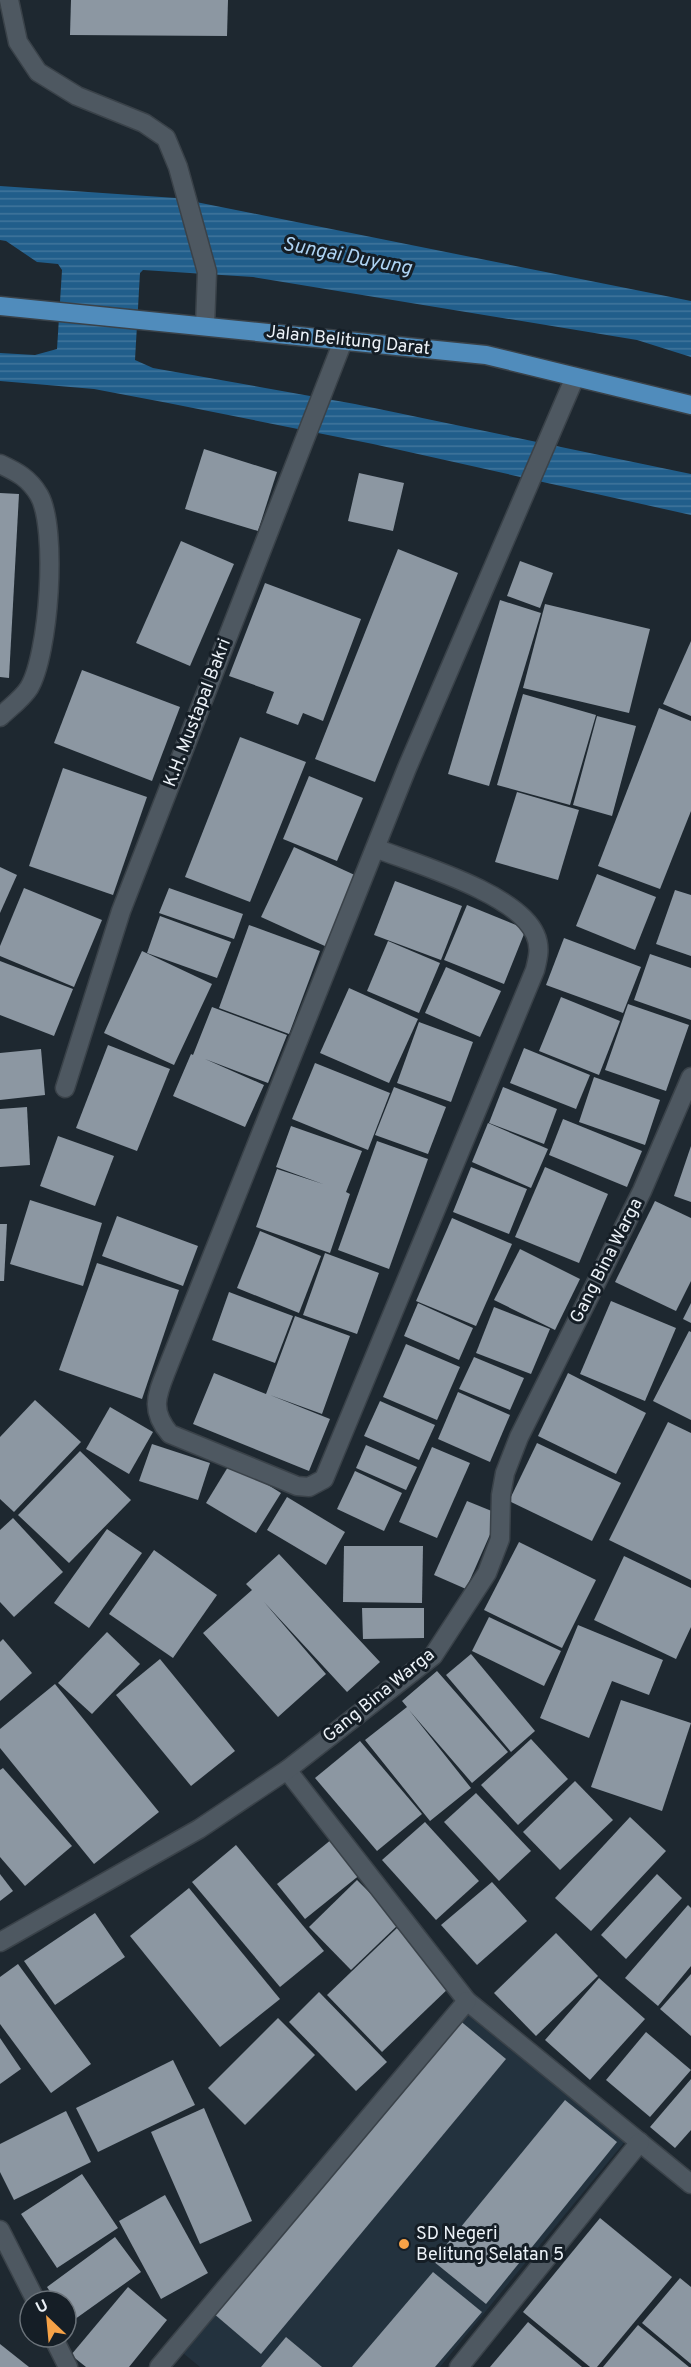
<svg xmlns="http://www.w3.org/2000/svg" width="691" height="2367" font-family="Overpass,sans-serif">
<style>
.built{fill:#23323e}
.water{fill:url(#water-rules)}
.building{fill:#8c97a2}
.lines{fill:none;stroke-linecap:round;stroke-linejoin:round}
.service-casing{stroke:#3a4249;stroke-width:21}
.minor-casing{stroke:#3a4249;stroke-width:21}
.primary-casing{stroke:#3a4249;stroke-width:21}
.service{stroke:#4e5861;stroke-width:18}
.minor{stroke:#4e5861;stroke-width:18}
.primary{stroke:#508cbc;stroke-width:18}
.poi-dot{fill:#f6a247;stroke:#151e26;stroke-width:2}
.labels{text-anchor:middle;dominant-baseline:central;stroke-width:6;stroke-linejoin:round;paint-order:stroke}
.street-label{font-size:18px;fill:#ecf2f8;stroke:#151e26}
.poi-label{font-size:18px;fill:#ecf2f8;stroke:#151e26;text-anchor:start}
.water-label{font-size:20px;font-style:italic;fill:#aed3f3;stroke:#151e26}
</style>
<defs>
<pattern id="water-rules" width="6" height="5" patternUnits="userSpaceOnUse" patternTransform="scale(1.5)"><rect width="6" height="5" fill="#215e8b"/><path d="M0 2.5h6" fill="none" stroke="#41769c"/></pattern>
</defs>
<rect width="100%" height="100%" fill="#1e2830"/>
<path class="built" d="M461,2010L627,2139L440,2367H200L178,2349Z"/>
<path class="water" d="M0,186L176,198L691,301V357L637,340L253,277L143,270L140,273L135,360L153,368L355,404L691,474V515L373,444L168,403L94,389L0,381V353L35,355L57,349L62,270L58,264L37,262L6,241L0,240Z"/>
<g class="building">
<path d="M71,0H228L227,36L70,35Z"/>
<path d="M204,449L277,472L258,531L185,509Z"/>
<path d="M359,473L404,483L393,531L348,521Z"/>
<path d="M0,493L19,494L9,678L0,677Z"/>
<path d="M181,541L234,564L190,666L136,643Z"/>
<path d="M398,549L458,573L375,782L315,759Z"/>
<path d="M520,561L553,573L540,608L507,596Z"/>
<path d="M265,583L361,619L323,721L303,713L298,725L266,713L274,692L229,676Z"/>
<path d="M500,600L541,613L489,786L448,774Z"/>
<path d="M545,604L650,629L629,713L523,688Z"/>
<path d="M691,641V716L663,704Z"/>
<path d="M82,670L180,707L152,781L54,743Z"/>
<path d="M523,694L596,715L570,805L497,785Z"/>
<path d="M659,708L691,721V811L660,889L598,866Z"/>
<path d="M597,716L636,726L612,816L573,805Z"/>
<path d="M240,737L306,762L250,902L185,877Z"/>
<path d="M63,768L147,797L113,895L29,866Z"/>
<path d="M309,776L363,798L337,861L283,839Z"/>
<path d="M517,792L579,810L558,880L495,862Z"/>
<path d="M294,847L359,877L327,947L261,917Z"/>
<path d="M0,867L17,875L0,913Z"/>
<path d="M597,874L656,897L635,950L576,926Z"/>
<path d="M395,881L462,906L441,960L374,935Z"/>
<path d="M24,888L102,920L74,987L0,956V946Z"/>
<path d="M169,888L243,914L234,939L159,913Z"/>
<path d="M675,890L691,895V956L656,944Z"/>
<path d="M467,905L526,929L504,984L444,960Z"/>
<path d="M160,916L231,942L217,978L147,953Z"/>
<path d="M249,925L320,951L289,1034L219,1008Z"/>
<path d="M564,938L641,967L623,1013L546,985Z"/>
<path d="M388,941L440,963L419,1013L367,991Z"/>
<path d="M142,951L212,984L174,1065L104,1033Z"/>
<path d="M650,954L691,968V1020L634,1000Z"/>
<path d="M0,961L73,989L54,1036L0,1015Z"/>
<path d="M446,967L501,991L480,1037L425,1013Z"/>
<path d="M349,988L418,1019L389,1083L320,1053Z"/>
<path d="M561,997L620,1021L599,1075L539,1051Z"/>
<path d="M628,1004L689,1025L666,1091L605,1070Z"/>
<path d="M212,1007L287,1035L268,1083L205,1059L264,1085L245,1127L173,1096L191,1054L193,1055Z"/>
<path d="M419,1022L473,1042L451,1102L397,1083Z"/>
<path d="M108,1045L170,1069L137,1151L76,1128Z"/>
<path d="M524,1048L590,1075L576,1109L510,1083Z"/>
<path d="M41,1049L45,1095L0,1100V1053Z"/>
<path d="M315,1063L390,1093L368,1150L292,1119Z"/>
<path d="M594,1077L660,1100L645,1145L579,1122Z"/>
<path d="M394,1087L446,1107L428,1154L375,1135Z"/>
<path d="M503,1087L557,1109L544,1144L489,1123Z"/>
<path d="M27,1107L30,1165L0,1167V1109Z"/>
<path d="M563,1119L642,1151L627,1187L549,1155Z"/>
<path d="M488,1123L548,1149L531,1188L472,1162Z"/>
<path d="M291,1126L362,1151L346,1192L350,1194L330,1253L256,1227L277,1169L323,1184L276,1167Z"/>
<path d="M58,1136L114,1156L95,1206L40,1186Z"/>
<path d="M377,1141L428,1159L389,1269L338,1250Z"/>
<path d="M691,1146V1202L674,1196Z"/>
<path d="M471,1167L527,1189L509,1234L453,1212Z"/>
<path d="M545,1167L608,1194L579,1263L515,1237Z"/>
<path d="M30,1200L102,1223L83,1286L10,1264Z"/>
<path d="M655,1201L691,1218V1281L676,1311L615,1282Z"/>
<path d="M117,1216L198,1246L183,1286L102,1256Z"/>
<path d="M452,1218L512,1244L476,1326L416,1301Z"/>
<path d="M0,1224H7L4,1281H0Z"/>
<path d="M260,1231L321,1256L299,1313L237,1288Z"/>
<path d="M520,1249L580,1279L555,1330L494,1300Z"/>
<path d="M325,1253L379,1273L357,1334L303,1315Z"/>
<path d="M97,1263L179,1290L142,1399L59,1370Z"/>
<path d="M229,1292L293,1316L275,1363L212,1340Z"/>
<path d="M611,1301L676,1328L645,1401L580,1374Z"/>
<path d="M418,1303L473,1328L459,1360L404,1336Z"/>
<path d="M691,1303V1323L683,1319Z"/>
<path d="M494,1307L550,1329L531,1374L476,1353Z"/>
<path d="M295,1316L350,1336L322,1414L270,1395L330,1419L309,1471L193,1424L214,1373L266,1394Z"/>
<path d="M689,1331L691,1332V1420L653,1401Z"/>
<path d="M406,1344L460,1367L437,1420L383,1397Z"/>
<path d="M474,1357L524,1378L510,1410L459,1389Z"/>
<path d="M568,1373L646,1413L616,1474L538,1436Z"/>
<path d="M458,1392L510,1415L490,1462L438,1439Z"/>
<path d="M35,1400L81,1442L14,1512L0,1499V1437Z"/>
<path d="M380,1401L435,1425L419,1460L364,1436Z"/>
<path d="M110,1407L153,1432L129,1474L86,1449Z"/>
<path d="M668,1422L691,1433V1580L609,1540Z"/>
<path d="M537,1443L621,1483L592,1541L509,1501Z"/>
<path d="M152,1444L210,1463L198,1500L139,1481Z"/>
<path d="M366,1445L417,1467L406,1490L356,1468Z"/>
<path d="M432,1447L470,1463L437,1538L399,1522Z"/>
<path d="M80,1451L131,1500L69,1563L18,1515Z"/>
<path d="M231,1462L281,1493L256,1533L206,1503Z"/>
<path d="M355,1471L402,1493L384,1531L337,1509Z"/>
<path d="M287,1497L345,1532L326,1565L267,1530Z"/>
<path d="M467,1501L499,1514L466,1589L434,1575Z"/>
<path d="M13,1518L63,1572L14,1617L0,1602V1530Z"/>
<path d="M107,1529L142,1553L89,1628L54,1603Z"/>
<path d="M519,1542L596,1580L562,1648L484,1610Z"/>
<path d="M344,1546H423L422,1603L343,1602Z"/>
<path d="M154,1550L217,1595L173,1658L109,1614Z"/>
<path d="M279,1554L380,1662L347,1692L264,1602L326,1674L278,1717L203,1633L252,1590L246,1584Z"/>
<path d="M624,1556L691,1588V1627L676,1659L594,1620Z"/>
<path d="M362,1608H424V1638L363,1639Z"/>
<path d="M489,1617L561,1651L544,1686L472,1651Z"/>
<path d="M578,1625L663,1660L649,1695L612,1681L589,1738L540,1718Z"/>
<path d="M107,1632L140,1664L92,1714L58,1683Z"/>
<path d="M3,1639L32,1673L0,1701V1642Z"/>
<path d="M471,1654L535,1731L511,1752L446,1675Z"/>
<path d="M160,1659L235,1751L191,1786L116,1695Z"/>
<path d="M437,1671L508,1752L472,1783L409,1710L471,1788L430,1821L365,1740L407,1707L402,1701Z"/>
<path d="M55,1684L159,1812L94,1864L0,1748V1729Z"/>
<path d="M621,1700L691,1723L662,1811L591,1787Z"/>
<path d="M531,1739L568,1779L518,1825L481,1785Z"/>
<path d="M360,1741L422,1814L377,1851L315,1778Z"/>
<path d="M3,1768L72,1846L25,1886L0,1857V1770Z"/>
<path d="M575,1781L613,1820L560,1870L523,1832Z"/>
<path d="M476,1793L531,1851L499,1881L444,1822Z"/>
<path d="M630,1817L666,1851L591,1931L555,1898Z"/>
<path d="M425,1822L479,1881L436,1920L382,1860Z"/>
<path d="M332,1839L361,1874L305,1919L277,1884Z"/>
<path d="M236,1845L324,1951L280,1987L192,1882Z"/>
<path d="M0,1874L13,1891L0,1901Z"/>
<path d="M657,1874L682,1898L626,1959L601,1935Z"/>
<path d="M357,1880L400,1923L351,1970L309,1927Z"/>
<path d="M492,1882L527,1921L477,1965L441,1925Z"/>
<path d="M189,1888L280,1999L220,2047L130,1936Z"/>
<path d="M688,1905L691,1908V1966L658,2006L625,1978Z"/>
<path d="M95,1913L125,1957L55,2005L24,1961Z"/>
<path d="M397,1928L452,1985L382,2052L327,1995Z"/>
<path d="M556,1933L598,1976L536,2036L494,1993Z"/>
<path d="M18,1964L91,2064L51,2093L0,2024V1977Z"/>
<path d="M691,1974V2036L660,2009Z"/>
<path d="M599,1978L645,2019L590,2080L545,2040Z"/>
<path d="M319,1992L387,2062L356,2091L289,2022Z"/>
<path d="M278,2018L315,2055L245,2125L208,2088Z"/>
<path d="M458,2019L506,2059L261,2354L213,2313Z"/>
<path d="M646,2032L691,2070L650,2117L606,2080Z"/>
<path d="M0,2038L21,2069L0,2084Z"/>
<path d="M173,2060L195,2105L98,2152L76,2108Z"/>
<path d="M691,2079V2130L675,2148L650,2127Z"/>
<path d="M565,2100L617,2142L486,2304L433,2261Z"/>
<path d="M204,2108L252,2221L200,2244L151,2132Z"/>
<path d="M66,2111L91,2162L14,2200L0,2172V2144Z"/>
<path d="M82,2174L118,2228L57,2268L21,2214Z"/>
<path d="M165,2195L208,2273L161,2299L119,2221Z"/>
<path d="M600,2218L672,2277L597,2367H590L523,2312Z"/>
<path d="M115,2237L141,2272L71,2322L66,2315V2301H56L47,2287Z"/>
<path d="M433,2272L482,2312L435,2367H352Z"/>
<path d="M680,2278L691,2287V2364L642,2323Z"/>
<path d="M128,2287L167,2320L129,2367H86L71,2355Z"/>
<path d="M528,2322L582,2367H490Z"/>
<path d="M638,2325L689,2367H603Z"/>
<path d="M286,2337L322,2367H261Z"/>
<path d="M0,2344L29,2367H0Z"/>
</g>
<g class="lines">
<defs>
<g id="service">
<path d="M9,0L18,42L38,72L77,96L144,123L166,138L178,167L207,272L205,326"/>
<path d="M0,464C17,472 29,478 39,495C58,528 49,655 29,688C22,699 9,708 0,717"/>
</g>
<g id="minor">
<path d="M375,848C416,864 517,893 535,934C541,947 538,958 535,970L324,1479L309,1487L297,1486L170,1434C148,1408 158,1393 169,1364L407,768L575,377"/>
<path d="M65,1088L121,911L343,341"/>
<path d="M287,1770L467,2001L691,2184"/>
<path d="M0,1942L199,1829L287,1770L433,1656L487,1573L500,1539L501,1495L505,1473L519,1437L642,1191L691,1077"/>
<path d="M0,2230L36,2301"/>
<path d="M53,2337L68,2367"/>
<path d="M159,2367L467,2001"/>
<path d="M459,2367L640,2142"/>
</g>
<path id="primary" d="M0,306L486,355L691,405"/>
</defs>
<use href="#service" class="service-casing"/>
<use href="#minor" class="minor-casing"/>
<use href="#primary" class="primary-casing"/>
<use href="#service" class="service"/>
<use href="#minor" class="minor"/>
<use href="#primary" class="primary"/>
</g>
<circle class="poi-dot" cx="404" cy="2244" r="6"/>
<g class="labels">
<g class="street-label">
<text transform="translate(348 341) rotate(6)">Jalan Belitung Darat</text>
<text transform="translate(198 713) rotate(-69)">K.H. Mustapal Bakri</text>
<text transform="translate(607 1261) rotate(-63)">Gang Bina Warga</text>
<text transform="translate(379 1696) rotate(-39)">Gang Bina Warga</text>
</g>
<g class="poi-label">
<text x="416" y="2234">SD Negeri<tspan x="416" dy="21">Belitung Selatan 5</tspan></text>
</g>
<g class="water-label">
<text transform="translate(347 257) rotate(11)">Sungai Duyung</text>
</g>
</g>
<g transform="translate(48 2319) rotate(334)"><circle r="28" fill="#151e26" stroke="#6b737a" stroke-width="1.5"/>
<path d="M0-4.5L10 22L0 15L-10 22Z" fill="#f6a247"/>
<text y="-9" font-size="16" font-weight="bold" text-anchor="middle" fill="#ecf2f8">U</text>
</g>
</svg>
